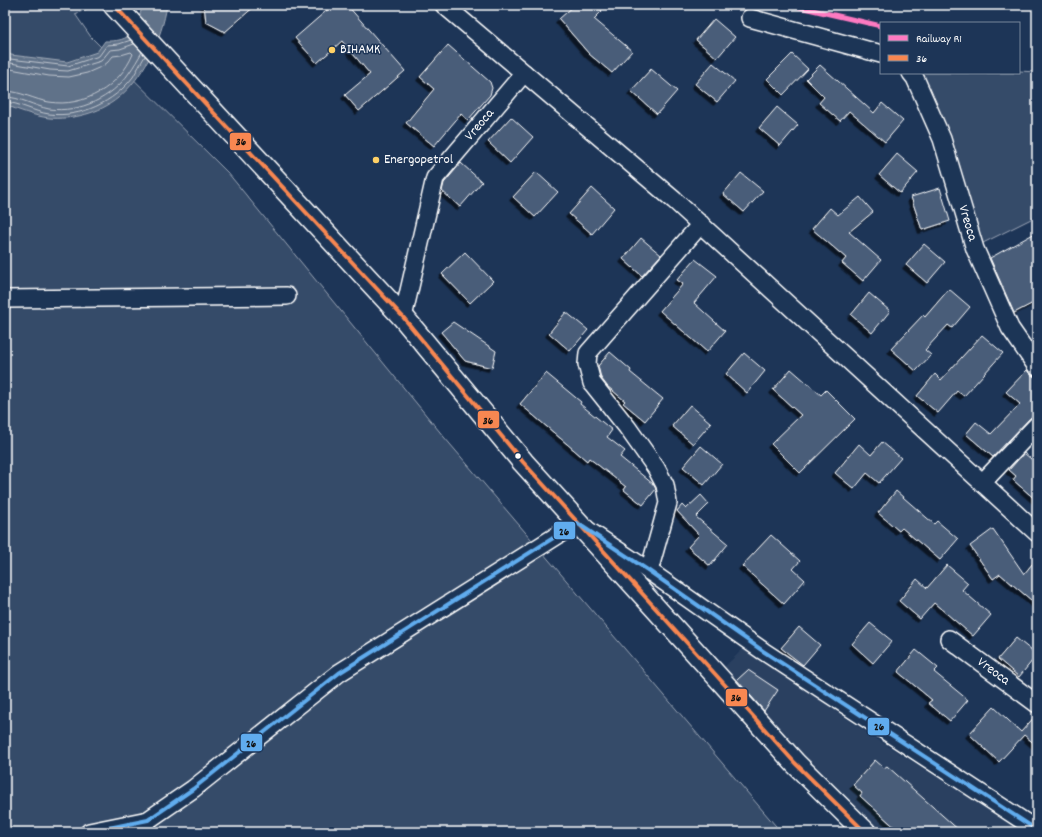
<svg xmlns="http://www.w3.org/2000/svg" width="1042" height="837" font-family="Dekko,sans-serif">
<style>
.built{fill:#2a4161}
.green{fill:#364b69;stroke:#9aa5b4}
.water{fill:#617289;stroke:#a0aab8}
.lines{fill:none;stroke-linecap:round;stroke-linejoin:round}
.shore{stroke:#c0c7d0;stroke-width:1}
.building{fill:#4a5d79;stroke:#fff;filter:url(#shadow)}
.minor-casing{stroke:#fff;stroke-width:20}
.major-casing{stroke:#fff;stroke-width:24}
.minor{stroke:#1d3557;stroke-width:17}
.major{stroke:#1d3557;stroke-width:21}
.bus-1-casing{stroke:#1d3557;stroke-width:7}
.bus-2-casing{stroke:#1d3557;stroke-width:7}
.bus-1{stroke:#f88751;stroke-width:4}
.bus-2{stroke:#60acee;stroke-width:4}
.rail-1-casing{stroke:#1d3557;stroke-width:8}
.rail-1{stroke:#fe7ac1;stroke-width:5}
.poi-dot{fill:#ffd166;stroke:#1d3557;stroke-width:1.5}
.bus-dot{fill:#fff;stroke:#1d3557;stroke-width:1.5}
.labels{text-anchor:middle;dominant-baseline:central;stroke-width:3;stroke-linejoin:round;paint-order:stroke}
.poi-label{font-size:14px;fill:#fff;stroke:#1d3557;text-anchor:start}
.street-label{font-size:14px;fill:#fff;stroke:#1d3557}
.line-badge{stroke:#1d3557;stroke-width:1.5}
.pale-badge-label{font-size:11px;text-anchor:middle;font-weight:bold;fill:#111}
</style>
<defs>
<filter id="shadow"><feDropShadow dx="-3.5" dy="3.5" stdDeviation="0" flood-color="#0009"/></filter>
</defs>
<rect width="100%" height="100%" fill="#1d3557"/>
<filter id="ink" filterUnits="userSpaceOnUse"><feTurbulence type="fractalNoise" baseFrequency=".025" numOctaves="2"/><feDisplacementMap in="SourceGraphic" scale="8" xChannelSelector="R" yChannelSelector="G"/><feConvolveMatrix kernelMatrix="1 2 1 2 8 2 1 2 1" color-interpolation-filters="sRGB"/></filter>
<g filter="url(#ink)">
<path class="built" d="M744,648L875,738L1024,832H865L716,675Z"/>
<g class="green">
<path d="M5,5H83L87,9L75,14L91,37L228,173L444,437L781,832H5Z"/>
<path d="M1019,71L1037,72V216L977,246L906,73H1019Z"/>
</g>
<path class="water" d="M142,5H167C162,38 144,77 118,98C100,113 72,120 49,118C34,116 19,110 5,105V51L11,55L67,62L97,52L105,41C113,41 120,41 127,37C135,33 141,14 142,5Z"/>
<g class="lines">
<g class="shore">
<path d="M5,56L10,59L68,66L99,56L107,45L119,44L131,40"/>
<path d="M5,62L50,70L68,71L101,61L110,50L120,49L134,44"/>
<path d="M5,68L49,76L69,77L87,73L103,66L108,62L113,56L121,55L131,52L133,54C120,86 84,108 49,102C35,100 20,91 5,91"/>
<path d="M5,97C20,97 34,106 49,109C80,113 112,98 129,73C134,66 138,59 142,52"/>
<path d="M5,102C20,103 34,112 49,114C81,118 114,102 133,77C137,70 141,63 145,56"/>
</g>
</g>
<g class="building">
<path d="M204,5H256L225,32L206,22Z"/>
<path d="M333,5H347L405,71L359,111L345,95L370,74L342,41L317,63L295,38Z"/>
<path d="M575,5H597L602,11L594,19L632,51L612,73L589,54L559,19Z"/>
<path d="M714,19L735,37L717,58L696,40Z"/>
<path d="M448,45L490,82L492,88L490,95L468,120L461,114L434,146L406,123L434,89L420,77Z"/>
<path d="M792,54L808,69L783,95L767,79Z"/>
<path d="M713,63L735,81L717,102L695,84Z"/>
<path d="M820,65L874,113L882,103L903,121L885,142L849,111L840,121L819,103L824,97L806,79Z"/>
<path d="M651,69L677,91L657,114L631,91Z"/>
<path d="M777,107L798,125L780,146L759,128Z"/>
<path d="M511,117L533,137L510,163L488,142Z"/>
<path d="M897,154L918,172L900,193L879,175Z"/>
<path d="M461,163L482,182L460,207L442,191L444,183Z"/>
<path d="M536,172L558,192L535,217L513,197Z"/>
<path d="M741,173L763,191L744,212L723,194Z"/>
<path d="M592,188L614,208L592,234L569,214Z"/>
<path d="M940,188L950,221L922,230L911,197Z"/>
<path d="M860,197L873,212L849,232L881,260L863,281L842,263L846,258L812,229L830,208L838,215Z"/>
<path d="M1037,232V301L1014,313L990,258Z"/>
<path d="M641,238L661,255L642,276L623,259Z"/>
<path d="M924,244L945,262L927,283L906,265Z"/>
<path d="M465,252L493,281L470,303L442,274Z"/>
<path d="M695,259L717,276L694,303L725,331L707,352L660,311L683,284L677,280Z"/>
<path d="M949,289L970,307L952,328L948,325L925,350L931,355L916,371L891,349L923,315L925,317Z"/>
<path d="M869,293L890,311L872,333L851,315Z"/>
<path d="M566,312L588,330L570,351L549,333Z"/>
<path d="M453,322L496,351L492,368L465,361L441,332Z"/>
<path d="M982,335L1003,353L964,396L957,391L938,413L917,396L935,374L941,380Z"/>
<path d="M610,352L631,370L630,372L663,399L645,421L623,403L625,401L607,386L601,378L598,366Z"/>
<path d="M744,353L765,371L747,393L726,374Z"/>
<path d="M791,369L821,395L826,390L855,419L800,473L771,444L801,415L773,390Z"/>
<path d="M1027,370L1029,373L1037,379V415L1030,418L993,457L966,434L976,422L991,434L1020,404L1006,392Z"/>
<path d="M546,373L581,402L580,404L612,430L607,437L625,451L620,457L653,484L656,489L643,505L624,490L626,487L589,458L587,461L520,404Z"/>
<path d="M690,405L711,423L693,444L672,426Z"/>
<path d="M882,442L901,458L879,483L867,473L854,489L835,473L859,444L871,455Z"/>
<path d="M701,446L722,464L704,485L683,467Z"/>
<path d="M1024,453L1037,464V501L1013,480L1016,476L1009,470Z"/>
<path d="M896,491L934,524L937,521L958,539L940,560L902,528L899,531L878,513Z"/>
<path d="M701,495L709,504L696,517L728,544L710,566L688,547L699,535L677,511L682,505L686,509Z"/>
<path d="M993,529L1024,574L1037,558V605L1000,574L993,579L970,546Z"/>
<path d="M771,535L800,561L793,569L805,580L784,604L742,566Z"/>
<path d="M947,565L968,583L962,590L991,615L973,636L934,603L920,619L899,601L917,579L927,588Z"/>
<path d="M870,623L892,641L873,663L852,644Z"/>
<path d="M799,627L820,645L803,665L781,648Z"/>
<path d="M1016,638L1037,655L1019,677L998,659Z"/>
<path d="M916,650L938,668L934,672L968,700L950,721L928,703L932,700L898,672Z"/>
<path d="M748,670L778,690L764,711L737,680Z"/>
<path d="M994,707L1021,732L1037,714V746L1024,735L999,762L969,734Z"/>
<path d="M875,760L884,768L887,766L961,832H900L860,796L862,793L853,785Z"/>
</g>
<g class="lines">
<defs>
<g id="minor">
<path d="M444,5L674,200L1037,533"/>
<path d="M750,18L881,54"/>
<path id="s1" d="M911,73L915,78L942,139L975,249L1010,328L1037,367"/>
<path d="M5,299L287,296"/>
<path id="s2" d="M403,317L435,178L524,73"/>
<path d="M982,483L1037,425"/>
<path d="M649,571L668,503L665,485L656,468L627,427L592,383L587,364L588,353L701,224"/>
<path id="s3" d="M949,639L1037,704"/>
<path d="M89,832L148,820L193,789L339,673L577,523L649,571L763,651L1037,830"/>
</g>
<path id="major" d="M114,5L403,317L523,462L716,675L795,763L865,832"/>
</defs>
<use href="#minor" class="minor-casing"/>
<use href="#major" class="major-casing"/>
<use href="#minor" class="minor"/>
<use href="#major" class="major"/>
<defs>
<path id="bus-1" d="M114,5L403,317L523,462L716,675L795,763L865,832"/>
<path id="bus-2" d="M89,832L148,820L193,789L339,673L577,523L649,571L763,651L1037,830"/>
</defs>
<use href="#bus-1" class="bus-1-casing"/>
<use href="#bus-2" class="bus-2-casing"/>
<use href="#bus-1" class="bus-1"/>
<use href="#bus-2" class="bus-2"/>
<defs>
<path id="rail-1" d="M791,5L881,26"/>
</defs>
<use href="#rail-1" class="rail-1-casing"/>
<use href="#rail-1" class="rail-1"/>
</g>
</g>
<g class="poi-dot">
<circle cx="332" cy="50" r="4"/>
<circle cx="376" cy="160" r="4"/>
</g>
<circle class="bus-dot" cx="518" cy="456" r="3.5"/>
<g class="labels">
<g class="poi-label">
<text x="340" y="50">BIHAMK</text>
<text x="384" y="160">Energopetrol</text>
</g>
<g class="street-label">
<text stroke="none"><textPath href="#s2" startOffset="212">Vreoca</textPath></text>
<text stroke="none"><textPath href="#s1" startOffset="161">Vreoca</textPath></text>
<text stroke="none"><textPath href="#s3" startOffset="55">Vreoca</textPath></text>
</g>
</g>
<g class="line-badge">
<rect x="229" y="132" width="23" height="19" rx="4" fill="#f88751"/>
<rect x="477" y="410" width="23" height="19" rx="4" fill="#f88751"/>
<rect x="553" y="521" width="23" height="19" rx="4" fill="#60acee"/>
<rect x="725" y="688" width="23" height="19" rx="4" fill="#f88751"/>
<rect x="867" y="717" width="23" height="19" rx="4" fill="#60acee"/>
<rect x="240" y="733" width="23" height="19" rx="4" fill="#60acee"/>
</g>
<g class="pale-badge-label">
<text x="241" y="145">36</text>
<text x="488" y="424">36</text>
<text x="564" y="535">26</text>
<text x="736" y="701">36</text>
<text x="879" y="730">26</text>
<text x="251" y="747">26</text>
</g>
<rect width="1042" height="837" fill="none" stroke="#1d3557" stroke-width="20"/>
<rect x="10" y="10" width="1022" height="817" fill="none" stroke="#fff" stroke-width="1.5" filter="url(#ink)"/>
<rect x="880" y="22" width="140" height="52" fill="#1d3557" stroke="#77869a"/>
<rect x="888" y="35" width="20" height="6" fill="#fe7ac1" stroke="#77869a"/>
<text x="916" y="42" font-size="12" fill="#ffffff">Railway R1</text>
<rect x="888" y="55" width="20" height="6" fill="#f88751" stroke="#77869a"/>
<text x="916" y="62" font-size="12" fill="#ffffff">36</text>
</svg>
